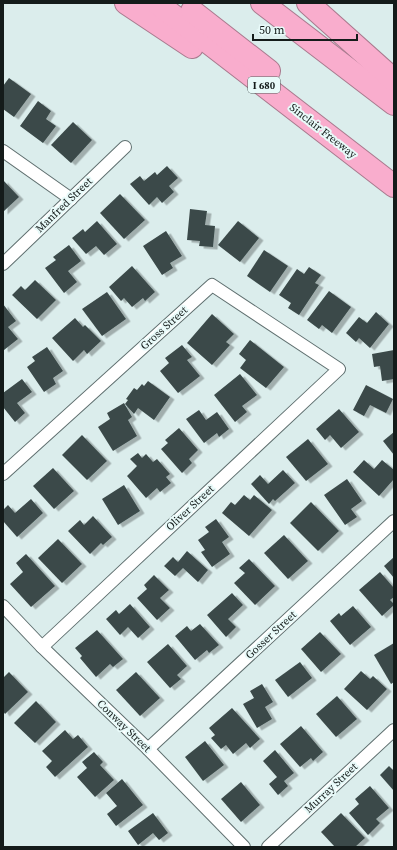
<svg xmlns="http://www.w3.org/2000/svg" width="397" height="850" font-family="'Source Serif 4',serif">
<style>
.building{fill:#3b4a49;filter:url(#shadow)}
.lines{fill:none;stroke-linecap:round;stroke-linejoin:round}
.street-casing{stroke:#5f6f6f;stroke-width:14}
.highway-casing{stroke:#a97a8e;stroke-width:24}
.street{stroke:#fff;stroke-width:12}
.highway{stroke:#f9adcd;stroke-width:22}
.labels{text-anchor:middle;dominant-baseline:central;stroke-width:4;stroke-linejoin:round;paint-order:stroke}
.shield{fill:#e8faf9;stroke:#545e5d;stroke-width:1}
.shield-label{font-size:10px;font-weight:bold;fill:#141b1a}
.street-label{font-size:11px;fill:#141b1a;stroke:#e8faf9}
</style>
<defs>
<filter id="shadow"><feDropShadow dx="4.5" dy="2.5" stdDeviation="0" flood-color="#0004"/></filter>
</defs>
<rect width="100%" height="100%" fill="#dbedec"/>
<g class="building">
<path d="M9,78L31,94L14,117L3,109V86Z"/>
<path d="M38,101L51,111L46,119L56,126L43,143L20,126Z"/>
<path d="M73,122L92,140L71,163L51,145Z"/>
<path d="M167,166L178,178L169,186L174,192L162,203L157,197L149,205L130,184L140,176L144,181L155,172L157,175Z"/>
<path d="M3,180L19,197L3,212Z"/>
<path d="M120,194L145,220L124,239L100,213Z"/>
<path d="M190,209L207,211L205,225L215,226L213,247L199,246L200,241L187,240Z"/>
<path d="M97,221L117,244L104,255L96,246L86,254L72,238L83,229L85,232Z"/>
<path d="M238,221L259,238L240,262L218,245Z"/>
<path d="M166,231L182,256L170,263L173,268L162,275L143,246Z"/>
<path d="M69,245L81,261L68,271L77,282L64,293L45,268L56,260L53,257Z"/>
<path d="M264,250L288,266L270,292L247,276Z"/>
<path d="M132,266L155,292L145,301L143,298L132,307L124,298L121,301L109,287Z"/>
<path d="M309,267L321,275L315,283L319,285L299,315L288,308L291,303L279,295L297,269L304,274Z"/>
<path d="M35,280L56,300L37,319L12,295L21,286L25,290Z"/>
<path d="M329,291L351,307L332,333L322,325L319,329L307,320Z"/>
<path d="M107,292L126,319L102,336L82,309Z"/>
<path d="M3,304L16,321L8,327L18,339L4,350L3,348Z"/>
<path d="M376,312L389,324L370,348L359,338L356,342L346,333L359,317L367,323Z"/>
<path d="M212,314L234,334L226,342L230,345L212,365L187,343Z"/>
<path d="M75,318L83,327L85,325L101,341L87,354L84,350L73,361L52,338Z"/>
<path d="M250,340L284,367L266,388L240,368L246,360L239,354Z"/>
<path d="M182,345L192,357L187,360L200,376L178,393L160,371L169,363L165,358Z"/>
<path d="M47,347L63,371L53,378L56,384L44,392L27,367L35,361L32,357Z"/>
<path d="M394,350V379L382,381L380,366L374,367L372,354Z"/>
<path d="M240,374L257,395L242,406L247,412L235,422L214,395Z"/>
<path d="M22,379L32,392L17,403L25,413L15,422L3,407V393Z"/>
<path d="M148,381L170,397L154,420L138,408L134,414L125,404L128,400L126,399L134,388L137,390L142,384L144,386Z"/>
<path d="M366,385L393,399L386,413L370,405L364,416L353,410Z"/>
<path d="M124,403L132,417L128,420L137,436L113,451L98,427L110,419L107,413Z"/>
<path d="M339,409L359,432L341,448L330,435L325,440L316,429Z"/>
<path d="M199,410L206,420L217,412L229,429L219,437L217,433L204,443L186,419Z"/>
<path d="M179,428L198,450L189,459L192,463L182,473L161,449L168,443L165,440Z"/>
<path d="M394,432V455L383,441Z"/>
<path d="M82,435L107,461L87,480L62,455Z"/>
<path d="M308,439L328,464L306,481L286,457Z"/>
<path d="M138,453L142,458L146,454L153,462L157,459L170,474L166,477L171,483L160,492L157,488L146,498L127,476L137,466L130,459Z"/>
<path d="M364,460L374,469L382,460L394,470V479L379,496L353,472Z"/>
<path d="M53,468L74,491L54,509L33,486Z"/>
<path d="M283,470L295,483L275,501L273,499L269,504L251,484L260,475L268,484Z"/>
<path d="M347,479L362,501L351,509L357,517L345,525L324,495Z"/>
<path d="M124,485L140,511L118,525L102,499Z"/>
<path d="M244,495L250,500L254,495L272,510L249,536L222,513L231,502L235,505Z"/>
<path d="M31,499L43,513L17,537L3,521V510L8,505L15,513Z"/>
<path d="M311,502L339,531L318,551L290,523Z"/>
<path d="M93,516L112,537L103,545L101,543L90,554L68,531L80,520L84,525Z"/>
<path d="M216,519L229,537L222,542L230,554L212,567L201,552L205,550L198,540L209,532L205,527Z"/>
<path d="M284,535L308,561L288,579L264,553Z"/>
<path d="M58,539L82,564L62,583L38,558Z"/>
<path d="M187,551L208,570L198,582L183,568L175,576L164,566L173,557L178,562Z"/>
<path d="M26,554L55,586L31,607L10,584L23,572L16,563Z"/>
<path d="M394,557V578L384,566Z"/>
<path d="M249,559L275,586L255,605L234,583L245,573L239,568Z"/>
<path d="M380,572L394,588V597L390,600L394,604V605L382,616L359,590Z"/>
<path d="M154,575L169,590L160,598L170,608L157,620L137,598L147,589L144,585Z"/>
<path d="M232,593L243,605L228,619L236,627L226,637L207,615Z"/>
<path d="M130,604L150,627L138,638L128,627L120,635L106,619L116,610L119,614Z"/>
<path d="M353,606L371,627L350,645L330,621L339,613L341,616Z"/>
<path d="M200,624L219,645L209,653L207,650L195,660L175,636L187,626L191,631Z"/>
<path d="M97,630L123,659L113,667L110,664L96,677L80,658L82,656L75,648Z"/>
<path d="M320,632L341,654L321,672L301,649Z"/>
<path d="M394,643V682L391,684L374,655Z"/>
<path d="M168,644L187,666L177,675L181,679L170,688L147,662Z"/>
<path d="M300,662L312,678L288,697L275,680Z"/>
<path d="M361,671L370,679L373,676L387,689L367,710L344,689Z"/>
<path d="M9,672L28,692L5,714L3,711V678Z"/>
<path d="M136,672L160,698L140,716L116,690Z"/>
<path d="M262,684L273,702L265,707L272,719L257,728L243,704L254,698L250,691Z"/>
<path d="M337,696L357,719L336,737L316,714Z"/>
<path d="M36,701L56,722L35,743L14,723Z"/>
<path d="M232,708L260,739L250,748L246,743L233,754L226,745L221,749L211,738L215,735L209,728Z"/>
<path d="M301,726L323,752L313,761L311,758L300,767L280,744Z"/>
<path d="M65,730L73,739L78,735L88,747L55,777L46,767L52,761L42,751Z"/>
<path d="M205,741L224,765L203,781L185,757Z"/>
<path d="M275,750L294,773L284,781L288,786L278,795L269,784L277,777L263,761Z"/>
<path d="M94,752L103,762L100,765L114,780L95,797L77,777L87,768L82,762Z"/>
<path d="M389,766L394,771V791L380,775Z"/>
<path d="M122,779L143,805L116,826L107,814L117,806L106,793Z"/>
<path d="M241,782L260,805L241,822L221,799Z"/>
<path d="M370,786L389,808L376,819L380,823L368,835L349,813L359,804L355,799Z"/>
<path d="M153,813L168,833L159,840L153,833L138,845L128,831Z"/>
<path d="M341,813L365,838L355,847H335L321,832Z"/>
</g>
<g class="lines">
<defs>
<g id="street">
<path d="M3,151L71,199"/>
<path d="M3,264L125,147"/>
<path d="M3,474L212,285L339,369L42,647"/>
<path d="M3,606L42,647L148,749L244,847"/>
<path d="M148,749L394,521"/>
<path d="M268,847L394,730"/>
</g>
<g id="highway">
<path d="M126,3L192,47"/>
<path d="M157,3L394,186"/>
<path d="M262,3L394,104"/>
<path d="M308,3L394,80"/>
<path d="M192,11L269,71"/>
</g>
</defs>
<use href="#street" class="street-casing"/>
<use href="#highway" class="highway-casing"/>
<use href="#street" class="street"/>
<use href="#highway" class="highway"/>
</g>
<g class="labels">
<rect class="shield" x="248" y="77" width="32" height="16" rx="3"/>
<g class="shield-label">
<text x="264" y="85">I 680</text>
</g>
<g class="street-label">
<text transform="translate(323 131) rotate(38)">Sinclair Freeway</text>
<text transform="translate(64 205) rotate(-44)">Manfred Street</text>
<text transform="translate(164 328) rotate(-42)">Gross Street</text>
<text transform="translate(190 508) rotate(-43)">Oliver Street</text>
<text transform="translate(271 635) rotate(-43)">Gosser Street</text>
<text transform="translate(124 726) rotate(44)">Conway Street</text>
<text transform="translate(331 788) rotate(-43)">Murray Street</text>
</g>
</g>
<rect width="397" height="850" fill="none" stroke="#141b1a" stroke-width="8"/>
<path d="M253 34v6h104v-6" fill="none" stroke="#141b1a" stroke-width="2"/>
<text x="259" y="34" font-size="12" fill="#141b1a" stroke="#e8faf9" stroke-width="3" paint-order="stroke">50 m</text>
</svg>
